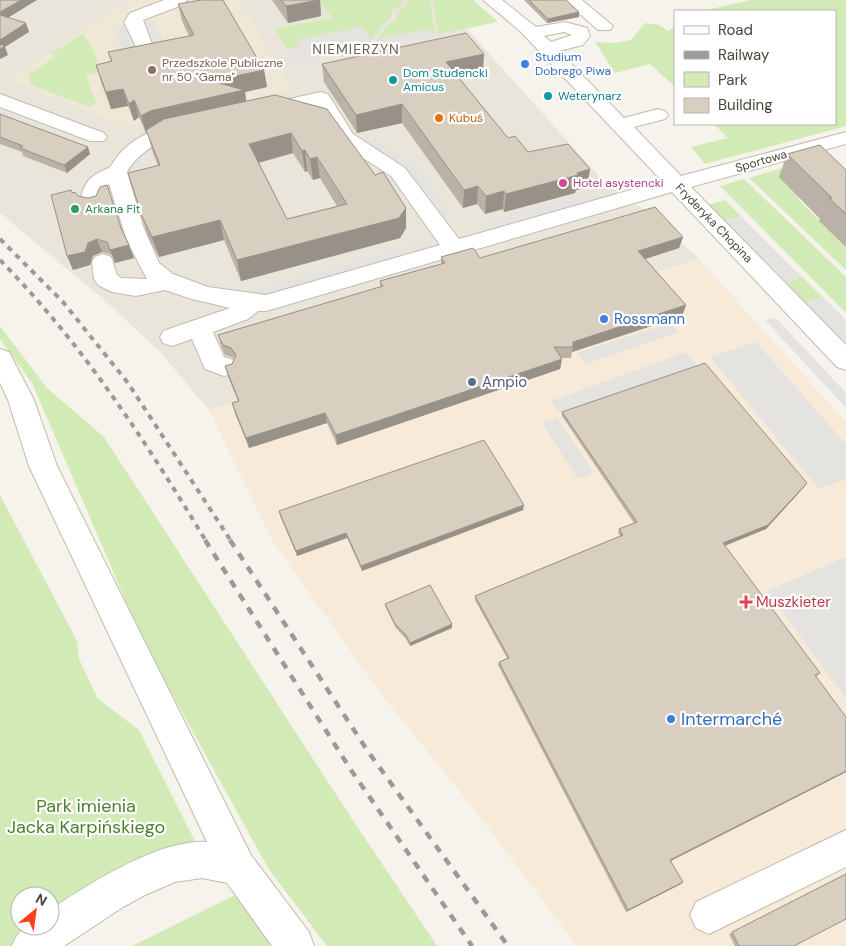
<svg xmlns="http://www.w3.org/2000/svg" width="846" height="946" font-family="'DM Sans',sans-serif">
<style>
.residential{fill:#eae5da}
.commercial{fill:#f7ead8}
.education{fill:#efe8d6}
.green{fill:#d2eab5;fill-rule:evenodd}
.parking{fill:#e5e3e0}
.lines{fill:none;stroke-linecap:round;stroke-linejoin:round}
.minor-casing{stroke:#c2bbae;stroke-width:2}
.minor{fill:#fff;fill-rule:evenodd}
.rail-far1{stroke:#9a9a9a;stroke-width:4;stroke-dasharray:5.5 5.5;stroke-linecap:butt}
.rail{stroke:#9a9a9a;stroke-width:4.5;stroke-dasharray:8 8;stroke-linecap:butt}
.wall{fill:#bab2a6;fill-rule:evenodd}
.shaded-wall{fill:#979187}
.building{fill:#d8cfc1;stroke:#979187;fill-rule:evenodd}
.shop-dot{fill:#3f7fe0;stroke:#fff;stroke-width:2}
.education-dot{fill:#8d6e63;stroke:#fff;stroke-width:2}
.culture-dot{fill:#0f9aa8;stroke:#fff;stroke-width:2}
.food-dot{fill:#e8710a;stroke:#fff;stroke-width:2}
.hotel-dot{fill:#d1479c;stroke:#fff;stroke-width:2}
.leisure-dot{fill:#2e9e5b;stroke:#fff;stroke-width:2}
.service-dot{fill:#5c6f8a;stroke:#fff;stroke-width:2}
.health-dot{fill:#e0444e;stroke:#fff;stroke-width:2}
.labels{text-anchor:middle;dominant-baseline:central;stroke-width:4.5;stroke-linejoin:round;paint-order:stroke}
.far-shop-label{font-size:12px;fill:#366cbe;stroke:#fff;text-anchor:start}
.far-education-label{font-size:12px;fill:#785e54;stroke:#fff;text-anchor:start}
.far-culture-label{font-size:12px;fill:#0d838f;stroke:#fff;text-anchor:start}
.far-food-label{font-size:12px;fill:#c56008;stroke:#fff;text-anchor:start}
.far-street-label{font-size:12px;fill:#4b4439;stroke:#fff}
.far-hotel-label{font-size:12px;fill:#b23c85;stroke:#fff;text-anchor:start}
.far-leisure-label{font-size:12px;fill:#27864d;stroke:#fff;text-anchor:start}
.far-neighbourhood-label{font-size:14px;letter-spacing:1px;fill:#6e6250;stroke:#fff}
.shop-label{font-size:15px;fill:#366cbe;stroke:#fff;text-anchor:start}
.service-label{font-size:15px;fill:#4e5e75;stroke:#fff;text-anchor:start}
.health-label{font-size:15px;fill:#be3a42;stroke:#fff;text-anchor:start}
.near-shop-label{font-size:18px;fill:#366cbe;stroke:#fff;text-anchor:start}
.near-park-label{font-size:18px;fill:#4a7f2a;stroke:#fff}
</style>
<rect width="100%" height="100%" fill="#f6f3ec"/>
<path class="residential" d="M0,0H441L606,184L649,213L699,259L209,410L161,353L103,299L0,213Z"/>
<path class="commercial" d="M699,259L846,422V946H577L477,813L381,694L273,542L209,410L459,338Z"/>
<path class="education" d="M129,0H239L293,89L128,127L8,80Z"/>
<g class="green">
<path d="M319,0H404L397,9L394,8L390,13L393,14L371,40L361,27L296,40L300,47L287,49L275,29L333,18Z"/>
<path d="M409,0H430L435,35L428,29L377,39L391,22H394L397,18L395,17L403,7H406Z"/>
<path d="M433,0H473L498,22L438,34Z"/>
<path d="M751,0H846V126L705,164L691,147L728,138L714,124H835V11H702Z"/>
<path d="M645,23L659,25L669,31L675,25V87L650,64L615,73L595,42L616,43L631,40Z"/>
<path d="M83,34L93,49L101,72L86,76L96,103L89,107L31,85L28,75L56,56L51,53Z"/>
<path d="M816,158L801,198L798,199L846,247V270L749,178Z"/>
<path d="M744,179L846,277V313L720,186Z"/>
<path d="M725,200L741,216L724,221L708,205Z"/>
<path d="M802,277L823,297L804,304L784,283Z"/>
<path d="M0,326L47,388L104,437L352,819L437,946H327L268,868L144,643L32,383L0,339Z"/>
<path d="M0,495L77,641L79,659L98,699L139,730L202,855L23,946H0ZM20,896H50V926H20Z"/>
<path d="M235,895L272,946H132Z"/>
</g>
<g class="parking">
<path d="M154,21L167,49L125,58L112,26Z"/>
<path d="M362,27L374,45L348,50L344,44L333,46L337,52L320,56L322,60L296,65L287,49L300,47L296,40Z"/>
<path d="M428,29L434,36L382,46L377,39Z"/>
<path d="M374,141L416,166L451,214L441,220L367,148Z"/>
<path d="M579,194L602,200L492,232L485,222Z"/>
<path d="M741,216L802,277L784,283L724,221Z"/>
<path d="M422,242L434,249L266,298L255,290Z"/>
<path d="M823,297L846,320V346L804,304Z"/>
<path d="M776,318L846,393V408L765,320Z"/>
<path d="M670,323L679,332L586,364L577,353Z"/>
<path d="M756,342L846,444V479L819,489L710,357Z"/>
<path d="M686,352L697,366L559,413L551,401Z"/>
<path d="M557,418L594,473L578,479L542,423Z"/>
<path d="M846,557V699L767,591Z"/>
</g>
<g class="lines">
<defs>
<g id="minor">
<path d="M164,0H187L185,4L143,20L154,49L151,53H139L124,22L130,13Z"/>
<path d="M483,0H502L536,27L565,22L587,28L590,36L583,45L559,51L624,118L658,109L665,111L668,115L665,119L634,127L681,176L846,132V144L691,187L846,345V370L837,367L672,192L266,311H258L248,319L213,332L224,357L233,360L237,367L233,374L224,376L205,369L192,339L172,346L163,343L160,337L163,331L230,308L192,299L165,290L136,296L112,292L98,285L94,279L92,262L95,257L103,254L111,257L117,275L121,278L147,279L127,241L109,184C100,191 105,199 100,208L92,210L84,208L81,203C81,189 87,178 100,172C103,170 108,169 110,167C114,162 117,156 122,151C135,137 172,118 192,123L195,127L192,131C166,138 141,148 127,172L143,226L159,263L173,274L208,287L266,295L440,245L391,176L338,142L316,105L264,116L257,114L254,110L257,106L321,92L328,94L353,134L405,168L459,239L662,181L520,31ZM564,32L572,35L551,42L544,36Z"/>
<path d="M564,0H582L613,26L610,30H598Z"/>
<path d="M0,94L104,133L107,137L104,141H90L0,107Z"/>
<path d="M0,349L9,352L34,400L57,466L251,855L309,932L314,946H272L227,883L202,878L175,882L145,895L123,907L64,946H12C21,924 28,926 50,926V910C89,884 159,839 207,842L29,466L8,400L0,383Z"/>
<path d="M846,830V867L709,934L696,928L690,915L696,902Z"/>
</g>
</defs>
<use href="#minor" class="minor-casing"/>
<use href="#minor" class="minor"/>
<g class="rail-far1">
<path d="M0,239L63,302L128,383L231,541"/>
<path d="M0,260C84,346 144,439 206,541"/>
</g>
<g class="rail">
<path d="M205,540L351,770L472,946"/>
<path d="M230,540L367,750L508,946"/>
</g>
</g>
<g class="wall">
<path d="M272,0H320L321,16L288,23Z"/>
<path d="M524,0H566L579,12V17L547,23Z"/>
<path d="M178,4L264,70L267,87L245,92L246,101L375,175L406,208V228L400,238L241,281L224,240L159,257L148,237L128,173L158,166L152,150L147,132L146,133L139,117L134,121L128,106L111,109L101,82L96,65L111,62L108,52L189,36L182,21ZM293,153L305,172L307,171L313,180L320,178L337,206L287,219L259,163Z"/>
<path d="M322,64L483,72L458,77L508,138L528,152L590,169L587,188L576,190L575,193L504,212L503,209L485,214L477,204L463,208L402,123L357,133L324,82Z"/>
<path d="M0,114L90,154L67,173L23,156L22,152L0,144Z"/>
<path d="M787,154L846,170V247L819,221L820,219L779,177Z"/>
<path d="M72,193L78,196L122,230L129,245L134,258L115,263L112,255L102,252L93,256L90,265L73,270Z"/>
<path d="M683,237L679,248L645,259L686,305L682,316L572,352L571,358H562L560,369L337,445L327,423L249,448L235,414L232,403L238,401L228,377L225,366L232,364L234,359V358L225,355L221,346L218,335L380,287V281L441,264V257L480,258Z"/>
<path d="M562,412L804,487L766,529L725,546L820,673L816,677L846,717V772L671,861L681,884L626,912L498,665L499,662L507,658L475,600V596L620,536L618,533L619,529L634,523L562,416Z"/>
<path d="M523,510L362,571L347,538L297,556L280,516L279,511Z"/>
<path d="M385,604L452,624V628L410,646L406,639L396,628L386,608Z"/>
<path d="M846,874L794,946H735L729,934Z"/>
</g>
<g class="shaded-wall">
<path d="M21,0H37L1,22L0,12Z"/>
<path d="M320,0L321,16L288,23L286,6Z"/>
<path d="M579,12V17L547,23L548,19Z"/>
<path d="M26,23L29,32L5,47L8,55L0,59V40Z"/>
<path d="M484,54L483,72L446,80V62Z"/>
<path d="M264,70L267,87L245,92L247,107L155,128L146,133L141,116L150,111L212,81Z"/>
<path d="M123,89L128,106L111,109L106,92Z"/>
<path d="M134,100L139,117L134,121L129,104Z"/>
<path d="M402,104V123L357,133L356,115Z"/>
<path d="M291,133L293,153L253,164L249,144Z"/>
<path d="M88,147L90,154L67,173L64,165Z"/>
<path d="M305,150L307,171L305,172L302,151Z"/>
<path d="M317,157L320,178L313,180L310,159Z"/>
<path d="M590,169L587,188L576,190L575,193L504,212L506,194Z"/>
<path d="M478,186L477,204L463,208L464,190Z"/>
<path d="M504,191L503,209L485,214L486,196Z"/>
<path d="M406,208V228L400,238L241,281L237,260Z"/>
<path d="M220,220L224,240L159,257L152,237Z"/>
<path d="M683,237L679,248L636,262L638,251Z"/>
<path d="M97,239L102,252L93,256L90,265L73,270L67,256L88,243Z"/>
<path d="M129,245L134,258L115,263L110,250Z"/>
<path d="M686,305L682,316L572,352L573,347V342Z"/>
<path d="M562,359L560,369L337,445L336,435Z"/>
<path d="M325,413L327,423L249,448L246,438Z"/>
<path d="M807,483L804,487L766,529L721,547L723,543Z"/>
<path d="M524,505L523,510L362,571L361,566Z"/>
<path d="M346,533L347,538L297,556L296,551Z"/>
<path d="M452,624V628L410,646V643Z"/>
<path d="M846,771V772L668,862L670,860Z"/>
<path d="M683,882L681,884L626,912L628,910Z"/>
</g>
<g class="building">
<path d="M0,0H21L0,12Z"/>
<path d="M201,0H223L264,70L212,81L244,90L150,111L141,116L134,100L129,104L123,89L106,92L96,65L112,61L108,52L194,35L178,4Z"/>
<path d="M281,0H319L286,6Z"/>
<path d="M529,0H566L579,12L548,19Z"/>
<path d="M0,15L26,23L0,40Z"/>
<path d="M466,33L484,54L446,62L508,138L515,136L528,152L568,144L590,169L577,173L578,175L506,194L504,191L486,196L478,186L464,190L402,104L356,115L322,64Z"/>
<path d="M0,44L5,46L0,49Z"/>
<path d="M275,95L327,109L375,175L383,172L406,208L399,218L237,260L220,220L152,237L142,216L128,173L160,165L146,130L164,119ZM291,133L302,151L305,150L310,159L317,157L347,204L287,219L249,144Z"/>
<path d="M0,114L88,147L64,165L20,148L23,146L0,137Z"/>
<path d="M820,145L846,170V214L829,198H832L787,154Z"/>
<path d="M107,185L121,228L129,245L110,250L107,242L97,239L88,243L85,252L67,256L51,195L71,190L72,193L75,192L78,196L88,198L96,196L100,187Z"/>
<path d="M655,207L683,237L638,251L686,305L573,342V347H554L562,359L336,435L325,413L246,438L232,403L239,401L225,366L232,364L236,355L231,348L223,345L218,335L383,286L380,281L445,263L441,257L473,248L480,258Z"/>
<path d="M705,363L807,483L768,525L723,543L820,673L815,675L846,717V771L670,860L683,882L628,910L499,662L509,658L475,596L623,535L619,529L637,522L562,412Z"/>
<path d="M484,440L524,505L361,566L346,533L296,551L279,511Z"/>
<path d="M430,585L452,624L410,643L406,635L395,624L385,604Z"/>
<path d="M846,874V919L794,946H739L732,932Z"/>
</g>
<g class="shop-dot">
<circle cx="525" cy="64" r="5"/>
<circle cx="604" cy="319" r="5"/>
<circle cx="671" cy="719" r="5"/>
</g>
<circle class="education-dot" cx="152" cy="70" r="5"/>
<g class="culture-dot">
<circle cx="393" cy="80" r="5"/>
<circle cx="548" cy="96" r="5"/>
</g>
<circle class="food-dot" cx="439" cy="118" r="5"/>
<circle class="hotel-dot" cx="563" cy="183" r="5"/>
<circle class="leisure-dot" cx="75" cy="209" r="5"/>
<circle class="service-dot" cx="472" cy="382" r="5"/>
<path class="health-dot" d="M743.5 594.5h5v5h5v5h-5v5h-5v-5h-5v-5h5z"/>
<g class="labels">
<g class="far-shop-label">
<text x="535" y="57">Studium<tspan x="535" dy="14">Dobrego Piwa</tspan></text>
</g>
<g class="far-education-label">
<text x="162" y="63">Przedszkole Publiczne<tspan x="162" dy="14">nr 50 "Gama"</tspan></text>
</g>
<g class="far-culture-label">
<text x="403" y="73">Dom Studencki<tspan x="403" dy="14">Amicus</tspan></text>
<text x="558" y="96">Weterynarz</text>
</g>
<g class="far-food-label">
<text x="449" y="118">Kubuś</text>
</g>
<g class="far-street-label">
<text transform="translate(761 161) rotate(-16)">Sportowa</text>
<text transform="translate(714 223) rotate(46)">Fryderyka Chopina</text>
</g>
<g class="far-hotel-label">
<text x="573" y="183">Hotel asystencki</text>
</g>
<g class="far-leisure-label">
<text x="85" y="209">Arkana Fit</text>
</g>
<g class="far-neighbourhood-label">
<text x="356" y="49">NIEMIERZYN</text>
</g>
<g class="shop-label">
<text x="614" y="319">Rossmann</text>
</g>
<g class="service-label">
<text x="482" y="382">Ampio</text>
</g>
<g class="health-label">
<text x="756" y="602">Muszkieter</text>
</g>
<g class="near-shop-label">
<text x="681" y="719">Intermarché</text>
</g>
<g class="near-park-label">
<text x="86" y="806">Park imienia<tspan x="86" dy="21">Jacka Karpińskiego</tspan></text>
</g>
</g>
<rect x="674" y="10" width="162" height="115" fill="#ffffff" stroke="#b7b4b0"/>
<rect x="684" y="26" width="25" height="8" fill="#ffffff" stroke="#b7b4b0"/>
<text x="718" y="35" font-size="15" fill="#4b4439">Road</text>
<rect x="684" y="51" width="25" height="8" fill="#9a9a9a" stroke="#b7b4b0"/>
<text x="718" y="60" font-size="15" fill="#4b4439">Railway</text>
<rect x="684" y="72" width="25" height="15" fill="#d2eab5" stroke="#b7b4b0"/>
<text x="718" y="85" font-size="15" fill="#4b4439">Park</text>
<rect x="684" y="98" width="25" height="15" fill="#d8cfc1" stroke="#b7b4b0"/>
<text x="718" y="110" font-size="15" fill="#4b4439">Building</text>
<g transform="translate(35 911) rotate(29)"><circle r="24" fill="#ffffff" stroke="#b7b4b0"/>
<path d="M0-4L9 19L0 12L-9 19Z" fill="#fc3f1d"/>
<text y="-8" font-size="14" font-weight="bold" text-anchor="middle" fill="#4b4439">N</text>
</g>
</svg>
